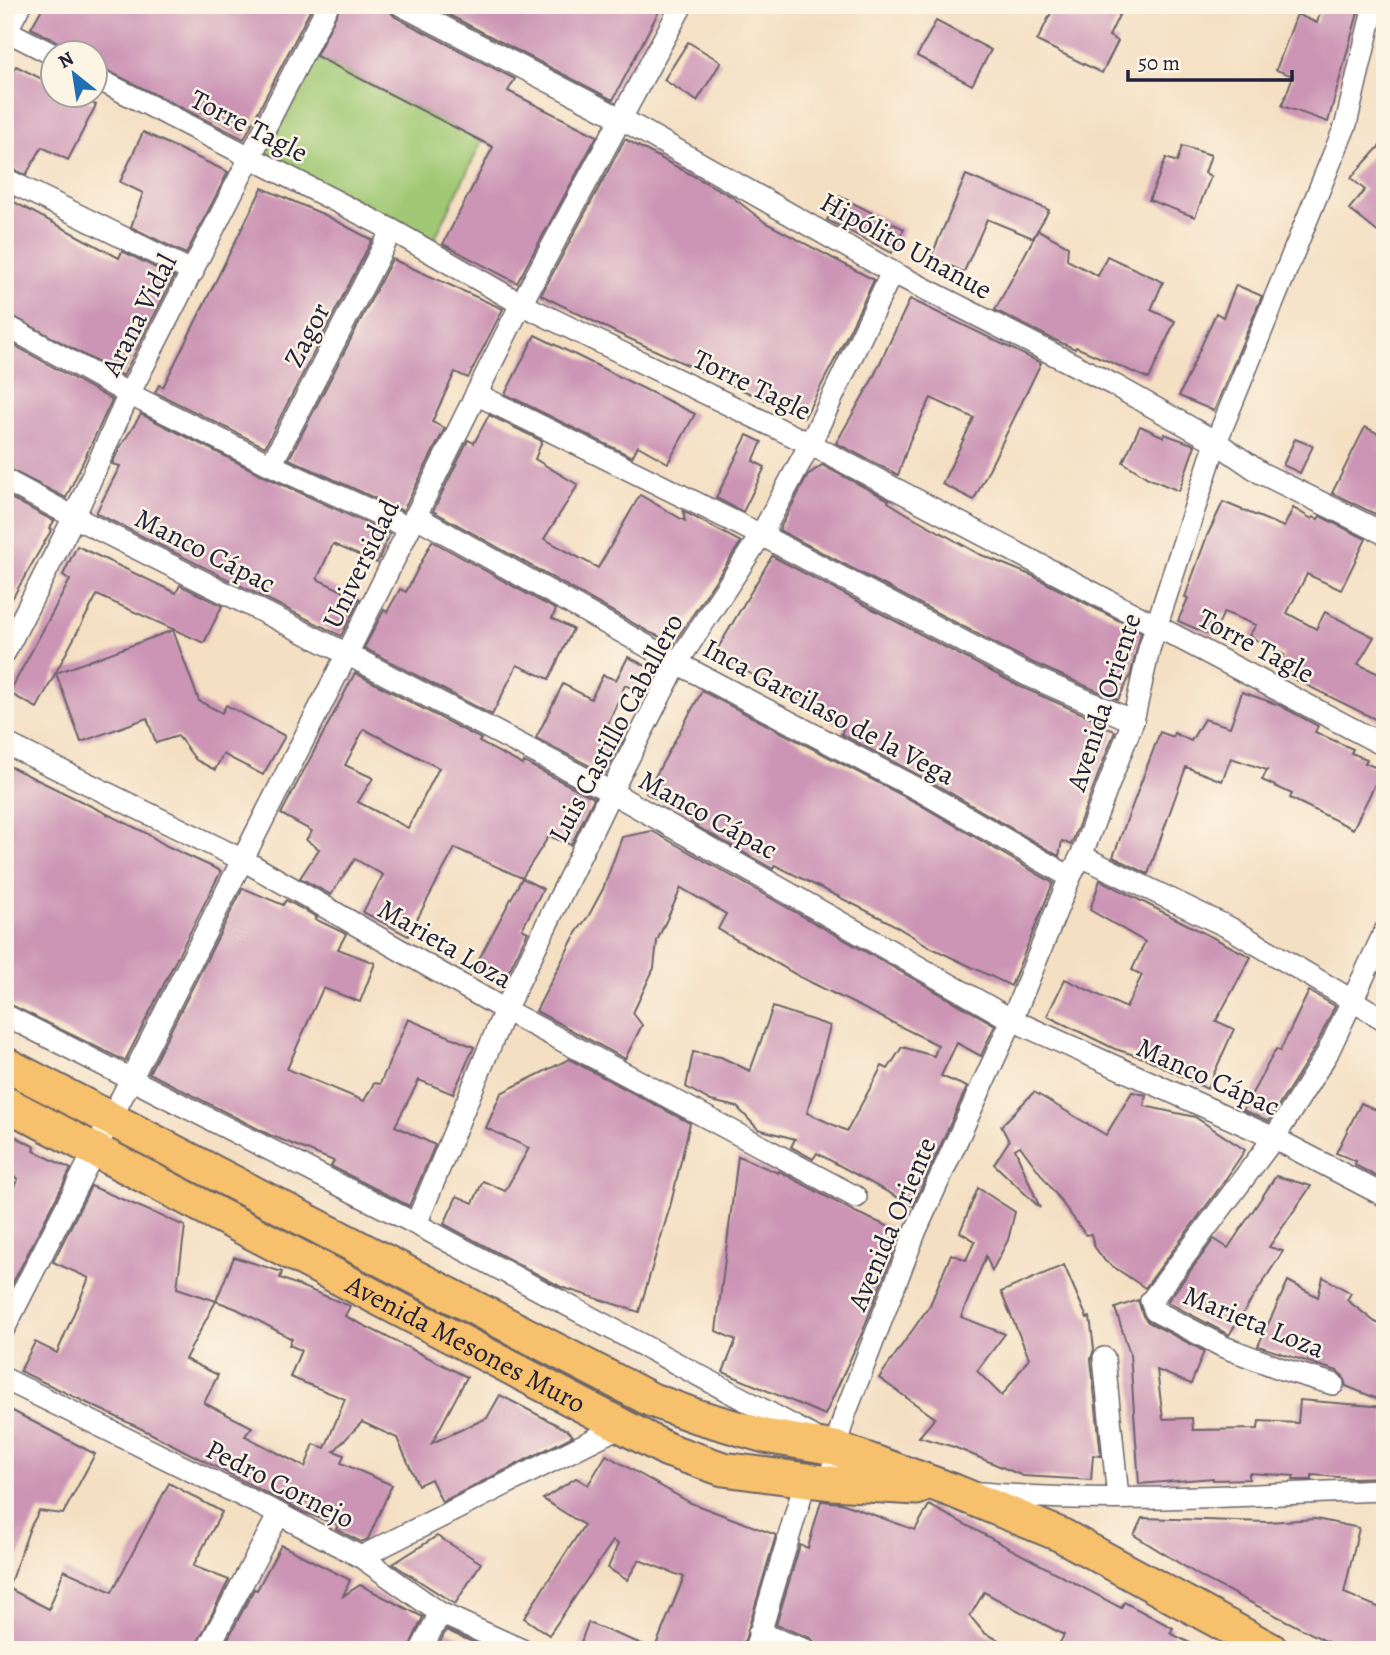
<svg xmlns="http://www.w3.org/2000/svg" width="1390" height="1655" font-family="Alegreya,serif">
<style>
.green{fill:#a1c975;stroke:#627658;stroke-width:2}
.building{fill:#cc95b5;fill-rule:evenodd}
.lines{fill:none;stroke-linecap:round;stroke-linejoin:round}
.minor-casing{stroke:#6c646b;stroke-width:24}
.trunk-casing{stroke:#6c646b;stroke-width:37}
.minor{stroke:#fff;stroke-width:21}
.trunk{stroke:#f7c06c;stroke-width:33}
.labels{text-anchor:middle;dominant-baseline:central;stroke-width:5;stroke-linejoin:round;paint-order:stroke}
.street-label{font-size:28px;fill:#22223b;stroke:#fcf5e5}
</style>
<rect width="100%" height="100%" fill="#fcf5e5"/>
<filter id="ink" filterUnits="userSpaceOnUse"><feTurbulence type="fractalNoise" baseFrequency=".0143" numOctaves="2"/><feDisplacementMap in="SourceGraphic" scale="14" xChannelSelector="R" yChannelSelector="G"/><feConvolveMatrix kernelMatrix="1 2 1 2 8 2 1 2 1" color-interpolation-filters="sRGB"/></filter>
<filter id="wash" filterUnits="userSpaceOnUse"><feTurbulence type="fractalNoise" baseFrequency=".00686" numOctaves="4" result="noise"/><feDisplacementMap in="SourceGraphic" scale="28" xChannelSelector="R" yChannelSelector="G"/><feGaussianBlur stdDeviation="1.57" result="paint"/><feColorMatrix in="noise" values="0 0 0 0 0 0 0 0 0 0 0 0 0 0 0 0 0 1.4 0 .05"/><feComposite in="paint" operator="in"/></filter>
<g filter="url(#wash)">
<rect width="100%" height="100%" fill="#f4dfc3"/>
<path class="green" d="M318,57L482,141L434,240L260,152Z"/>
<g id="blocks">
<g class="building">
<path d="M44,5H313L244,139L94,64V52H69L58,42L31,28Z"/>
<path d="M341,5H388L390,11L395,17L515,79L508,91L597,136L517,283L443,244L493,147L316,56Z"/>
<path d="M430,5H662L613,100Z"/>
<path d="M1055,5H1124L1109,36L1118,41L1102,73L1037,41Z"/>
<path d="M1322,5H1360L1328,122L1282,106L1293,76L1276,70L1297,14L1317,23Z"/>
<path d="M936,21L991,50L972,85L917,56Z"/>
<path d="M688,42L721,62L697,101L664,80Z"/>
<path d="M16,66L52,84V94H73L96,105L68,160L42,147L26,175L5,166V87Z"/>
<path d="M143,132L228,172L186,254L131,227L143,193L120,182Z"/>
<path d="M625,139L731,196L766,223L874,280L840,350L804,418L617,333L541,295Z"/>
<path d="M1385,140V238L1349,209L1365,190L1351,178Z"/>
<path d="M1182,146L1211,155L1205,173L1211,176L1195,217L1149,200L1166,158L1177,162Z"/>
<path d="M966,175L1049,210L1033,238L987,219L964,272L931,257Z"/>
<path d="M262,188L325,215L372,240L265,447L155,392L159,385L163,387Z"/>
<path d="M5,194L14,198L12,201L119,258L122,251L174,277L123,376L5,312Z"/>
<path d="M839,196L904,229L892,253L827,220Z"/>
<path d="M1038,230L1068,246L1067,260L1098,276L1107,256L1163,282L1151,310L1175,321L1149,379L1076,347L1075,349L1053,339L995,310Z"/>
<path d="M392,259L503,309L468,378L455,372L432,422L445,428L403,511L289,459Z"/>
<path d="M1236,285L1262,296L1214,411L1179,396L1216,313L1223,317Z"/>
<path d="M910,299L1041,363L974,500L942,484L974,418L931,398L910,440L898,475L836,443L872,380Z"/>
<path d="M535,335L695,414L668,463L638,446L632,457L505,394Z"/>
<path d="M5,340L112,400L66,498L5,467Z"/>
<path d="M141,414L266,477L390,534L377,563L333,544L317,579L360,599L341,636L96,513L120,466L112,464L119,449Z"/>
<path d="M489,415L542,441L535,459L578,485L544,539L598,568L640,495L685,521L683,511L741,542L674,643L651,633L433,511L468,440L474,443Z"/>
<path d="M1140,426L1164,437V434L1195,445L1179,491L1148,478L1123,462Z"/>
<path d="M1365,427L1385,437V496L1375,514L1332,493Z"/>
<path d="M747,435L762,442L753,461L765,467L743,512L716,498Z"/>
<path d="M1295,439L1313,446L1300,473L1283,465Z"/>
<path d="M822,465L889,500L888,502L904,512L979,554L1033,576L1141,632L1130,676L1118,700L1031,662L779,530L808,475Z"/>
<path d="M5,495L54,521L50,528L52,529L5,611Z"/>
<path d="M1223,502L1284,527L1293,508L1312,519L1313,517L1318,519L1320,516L1366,539L1341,590L1307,574L1287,613L1316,629L1325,612L1374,637L1358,664L1385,677V724L1276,670L1284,655L1249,636L1256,625L1224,612L1213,636L1178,621L1188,598L1185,597L1207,536Z"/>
<path d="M432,541L556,610L552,618L573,629L549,679L517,665L492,715L364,648L384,610L387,612L400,589L406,592Z"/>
<path d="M77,546L176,593L180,585L222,606L204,643L97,595L37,708L9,693L70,580L63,575Z"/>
<path d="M772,556L1019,686L1106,724L1104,727L1115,731L1071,845L1062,841L1059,856L930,781L841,734L844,728L715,653Z"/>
<path d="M173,630L199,701L222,713L226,705L285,736L263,775L223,754L215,770L196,760L178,736L156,743L147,718L81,742L56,673Z"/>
<path d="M628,657L658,672L646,695L625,685L607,726L625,736L605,774L536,738L563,684L591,699L603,675L616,680Z"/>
<path d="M355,673L481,739L479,742L523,765L524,762L594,798L571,845L549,836L522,878L455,848L408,936L363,912L383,875L355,859L331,895L300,878L319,849L306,840L312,831L281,814ZM364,729L439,768L408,828L358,802L373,778L345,765Z"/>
<path d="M702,691L917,803L1053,883L1011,986L932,948L887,921L775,865L773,869L691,823L697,821L646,793Z"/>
<path d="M1242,692L1279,705L1318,726L1315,732L1353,749L1351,753L1367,759L1365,763L1382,770L1353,829L1290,798L1292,794L1262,780L1267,770L1231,758L1222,781L1186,767L1148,874L1113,857L1160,732L1173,737L1174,733L1191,741L1204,719L1230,727Z"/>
<path d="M5,764L144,832L167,846L221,871L125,1061L5,1002Z"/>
<path d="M652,831L995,1025L981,1056L957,1043L941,1076L967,1087L913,1206L817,1153L813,1159L791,1147L795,1139L758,1129L737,1107L711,1101L686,1087L693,1052L721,1057L750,1071L773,1007L830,1026L807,1113L847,1131L882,1066L888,1069L902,1047L934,1056L938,1045L802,978L718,929L726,914L681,888L657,941L654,968L633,1013L642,1025L625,1059L536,1011L576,933L589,915L603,889L622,837Z"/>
<path d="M522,878L543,889L522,929L528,932L502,985L473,970Z"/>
<path d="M1100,880L1251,957L1216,1021L1234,1029L1207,1089L1147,1059L1115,1049L1047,1016L1065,979L1126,1008L1142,975L1132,970L1145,942L1090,910Z"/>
<path d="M243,888L283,905L286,900L317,917L315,919L346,934L338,949L375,963L360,1002L323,988L287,1069L364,1101L374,1083L380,1084L408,1019L474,1047L453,1094L419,1080L395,1126L435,1145L409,1206L331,1166L334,1161L270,1135L149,1073Z"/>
<path d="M1309,991L1335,1006L1315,1048L1269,1121L1243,1110L1276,1049L1280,1051Z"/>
<path d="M569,1059L690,1123L671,1203L639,1312L561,1287L444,1224L457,1196L473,1203L483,1181L505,1191L529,1148L486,1128L501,1093Z"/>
<path d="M1034,1092L1106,1135L1132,1092L1146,1095L1144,1106L1195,1117L1245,1150L1221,1186L1145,1288L1105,1261L1094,1246L1091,1234L1086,1235L1020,1146L1015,1149L1040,1208L994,1164L1009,1141L1001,1126Z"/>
<path d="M1361,1103L1385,1114V1181L1355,1165L1356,1161L1336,1153Z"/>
<path d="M5,1131L35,1147L34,1151L71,1169L5,1298V1204L18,1179L5,1172Z"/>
<path d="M738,1156L778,1173L779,1171L855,1212L901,1232L862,1333L825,1415L723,1372L736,1340L716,1331Z"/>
<path d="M1276,1176L1311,1186L1269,1247L1283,1251L1229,1335L1167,1302L1214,1239L1228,1248Z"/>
<path d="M91,1186L185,1226L177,1288L216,1301L234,1257L282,1272L280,1278L350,1306L345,1316L467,1377L432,1443L487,1418L500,1395L567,1430L573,1436L442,1502L431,1479L418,1485L397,1438L362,1422L334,1451L344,1455L341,1463L392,1485L368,1539L361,1542L336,1529L338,1525L303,1512L148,1432L20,1371L35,1342L57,1353L89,1278L53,1262ZM216,1301L237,1309L292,1339L289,1345L301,1350L290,1377L345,1399L325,1448L314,1444L305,1467L245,1436L252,1427L204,1403L218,1375L185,1359Z"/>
<path d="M978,1188L1015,1212L1008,1240L992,1271L986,1256L961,1317L1005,1334L977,1371L1002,1396L1029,1358L1001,1292L1064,1265L1087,1318L1090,1317L1094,1349L1091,1359L1101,1456L1093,1455L1091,1480L1023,1476L954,1447L919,1437L935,1418L879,1378L930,1305L951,1254L966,1260L975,1241L960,1232Z"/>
<path d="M1323,1277L1351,1293L1347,1300L1375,1322L1385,1326V1402L1346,1386L1343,1376L1337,1371L1258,1346L1288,1281L1318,1297Z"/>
<path d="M1138,1300L1143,1316L1148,1322L1204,1351L1191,1384L1157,1370L1163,1419L1192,1418L1193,1430L1258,1429L1259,1421L1298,1423L1300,1400L1385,1407V1477L1352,1478L1312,1475V1480H1293L1294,1476L1249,1473V1479L1213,1480V1478L1139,1484L1130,1354L1115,1308Z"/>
<path d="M5,1407L95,1454L63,1514L39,1511L30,1528L8,1588L49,1609L64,1570L112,1592L169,1483L222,1512L193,1566L229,1580L194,1650H18L5,1643Z"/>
<path d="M606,1455L691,1503L776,1535L742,1650H654L684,1577L639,1560L627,1580L608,1568L618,1544L613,1541L549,1635L524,1618L584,1525L543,1499L576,1478L588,1485Z"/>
<path d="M821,1501L841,1503L915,1530L929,1505L1121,1608L1124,1602L1173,1628L1170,1633L1204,1650H1056L1064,1635L984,1592L970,1616L984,1633L1019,1650L819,1648L811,1638L776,1625L800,1545L808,1548Z"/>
<path d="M1142,1518L1267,1522L1316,1519L1359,1528L1344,1593L1385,1610V1650H1343L1203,1578L1134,1535Z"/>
<path d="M437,1536L481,1563L455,1604L393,1564Z"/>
<path d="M281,1545L350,1580L343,1596L360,1585L423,1617L408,1650H222L254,1589L257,1590Z"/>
<path d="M588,1623L652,1648V1650H578Z"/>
<path d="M446,1630L490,1650H436Z"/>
</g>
</g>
</g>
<g filter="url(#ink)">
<use href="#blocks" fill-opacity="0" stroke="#6c646b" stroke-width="2"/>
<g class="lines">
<defs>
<g id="minor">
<path d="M401,5L620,118L892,272L1114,385L1216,442L1261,473L1385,534"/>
<path d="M5,30L52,54"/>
<path d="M5,34L20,5"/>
<path d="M94,77L392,230L521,304L810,444L1385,746"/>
<path d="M5,179L193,272"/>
<path d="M5,325L129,394L271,465L409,528"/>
<path d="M476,394L761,535L1025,674L1133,721"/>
<path d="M271,465L392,230"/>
<path d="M5,480L74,517L347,654L611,792L1012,1020L1274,1138L1385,1196"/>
<path d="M415,516L677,663L923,792L1070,877"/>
<path d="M5,652L74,517L129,394L328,5"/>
<path d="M5,743L243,860L505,1010L856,1197"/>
<path d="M1081,856L1230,928L1385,1020"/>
<path d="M5,1015L416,1224L814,1437"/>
<path d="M416,1224L505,1010L611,792L677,663L761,535L810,444L892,272"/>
<path d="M5,1327L347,654L521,304L682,5"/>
<path d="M1104,1358L1118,1498"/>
<path d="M5,1379L279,1514L361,1557L440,1613L522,1650"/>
<path d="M1333,1384L1282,1369L1224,1347L1155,1311L1151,1301L1274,1138L1327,1054L1385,931"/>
<path d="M831,1483L835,1448L845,1414L916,1230L1012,1020L1070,877L1081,856L1133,721L1149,649L1216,442L1346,124L1374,5"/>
<path d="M981,1493C1115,1505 1251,1494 1385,1490"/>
<path d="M361,1557L621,1426"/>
<path d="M759,1633L806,1650"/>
<path d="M207,1650L279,1514"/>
<path d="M421,1650L440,1613"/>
<path d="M755,1650L806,1479"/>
</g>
<g id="trunk">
<path d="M5,1064L652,1400L696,1416L765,1436L835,1448L954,1491L1061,1535L1271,1650"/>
<path id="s1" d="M5,1103L668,1450L723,1469L831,1483L917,1488"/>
</g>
</defs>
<use href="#minor" class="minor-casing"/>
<use href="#trunk" class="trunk-casing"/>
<use href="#minor" class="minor"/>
<use href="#trunk" class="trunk"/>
</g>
</g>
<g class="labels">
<g class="street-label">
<text transform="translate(249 126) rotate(27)">Torre Tagle</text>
<text transform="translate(906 246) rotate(29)">Hipólito Unanue</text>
<text transform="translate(139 315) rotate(-63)">Arana Vidal</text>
<text transform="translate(307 335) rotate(-63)">Zagor</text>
<text transform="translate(752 385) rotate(26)">Torre Tagle</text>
<text transform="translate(205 551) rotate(27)">Manco Cápac</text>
<text transform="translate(361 564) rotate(-64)">Universidad</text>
<text transform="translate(1256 646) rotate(28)">Torre Tagle</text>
<text transform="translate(1104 702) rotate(-72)">Avenida Oriente</text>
<text transform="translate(829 712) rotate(28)">Inca Garcilaso de la Vega</text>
<text transform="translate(616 728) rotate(-62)">Luis Castillo Caballero</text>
<text transform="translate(708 815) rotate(29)">Manco Cápac</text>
<text transform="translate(445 944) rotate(30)">Marieta Loza</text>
<text transform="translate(1208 1077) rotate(24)">Manco Cápac</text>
<text transform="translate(892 1224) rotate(-67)">Avenida Oriente</text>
<text transform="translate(1254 1322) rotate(22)">Marieta Loza</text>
<text stroke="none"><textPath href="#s1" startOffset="520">Avenida Mesones Muro</textPath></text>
<text transform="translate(280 1484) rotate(27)">Pedro Cornejo</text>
</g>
</g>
<rect width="1390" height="1655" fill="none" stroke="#fcf5e5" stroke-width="28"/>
<g transform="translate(74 74) rotate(330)"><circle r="33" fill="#fcf5e5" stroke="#a5a1a1" stroke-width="2"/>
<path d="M0-5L12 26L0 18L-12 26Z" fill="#1f6fb2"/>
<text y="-10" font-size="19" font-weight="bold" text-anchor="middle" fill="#22223b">N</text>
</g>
<path d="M1128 70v10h164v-10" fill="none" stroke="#22223b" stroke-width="3.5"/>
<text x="1138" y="70" font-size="21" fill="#22223b" stroke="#fcf5e5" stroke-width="5" paint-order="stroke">50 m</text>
</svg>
